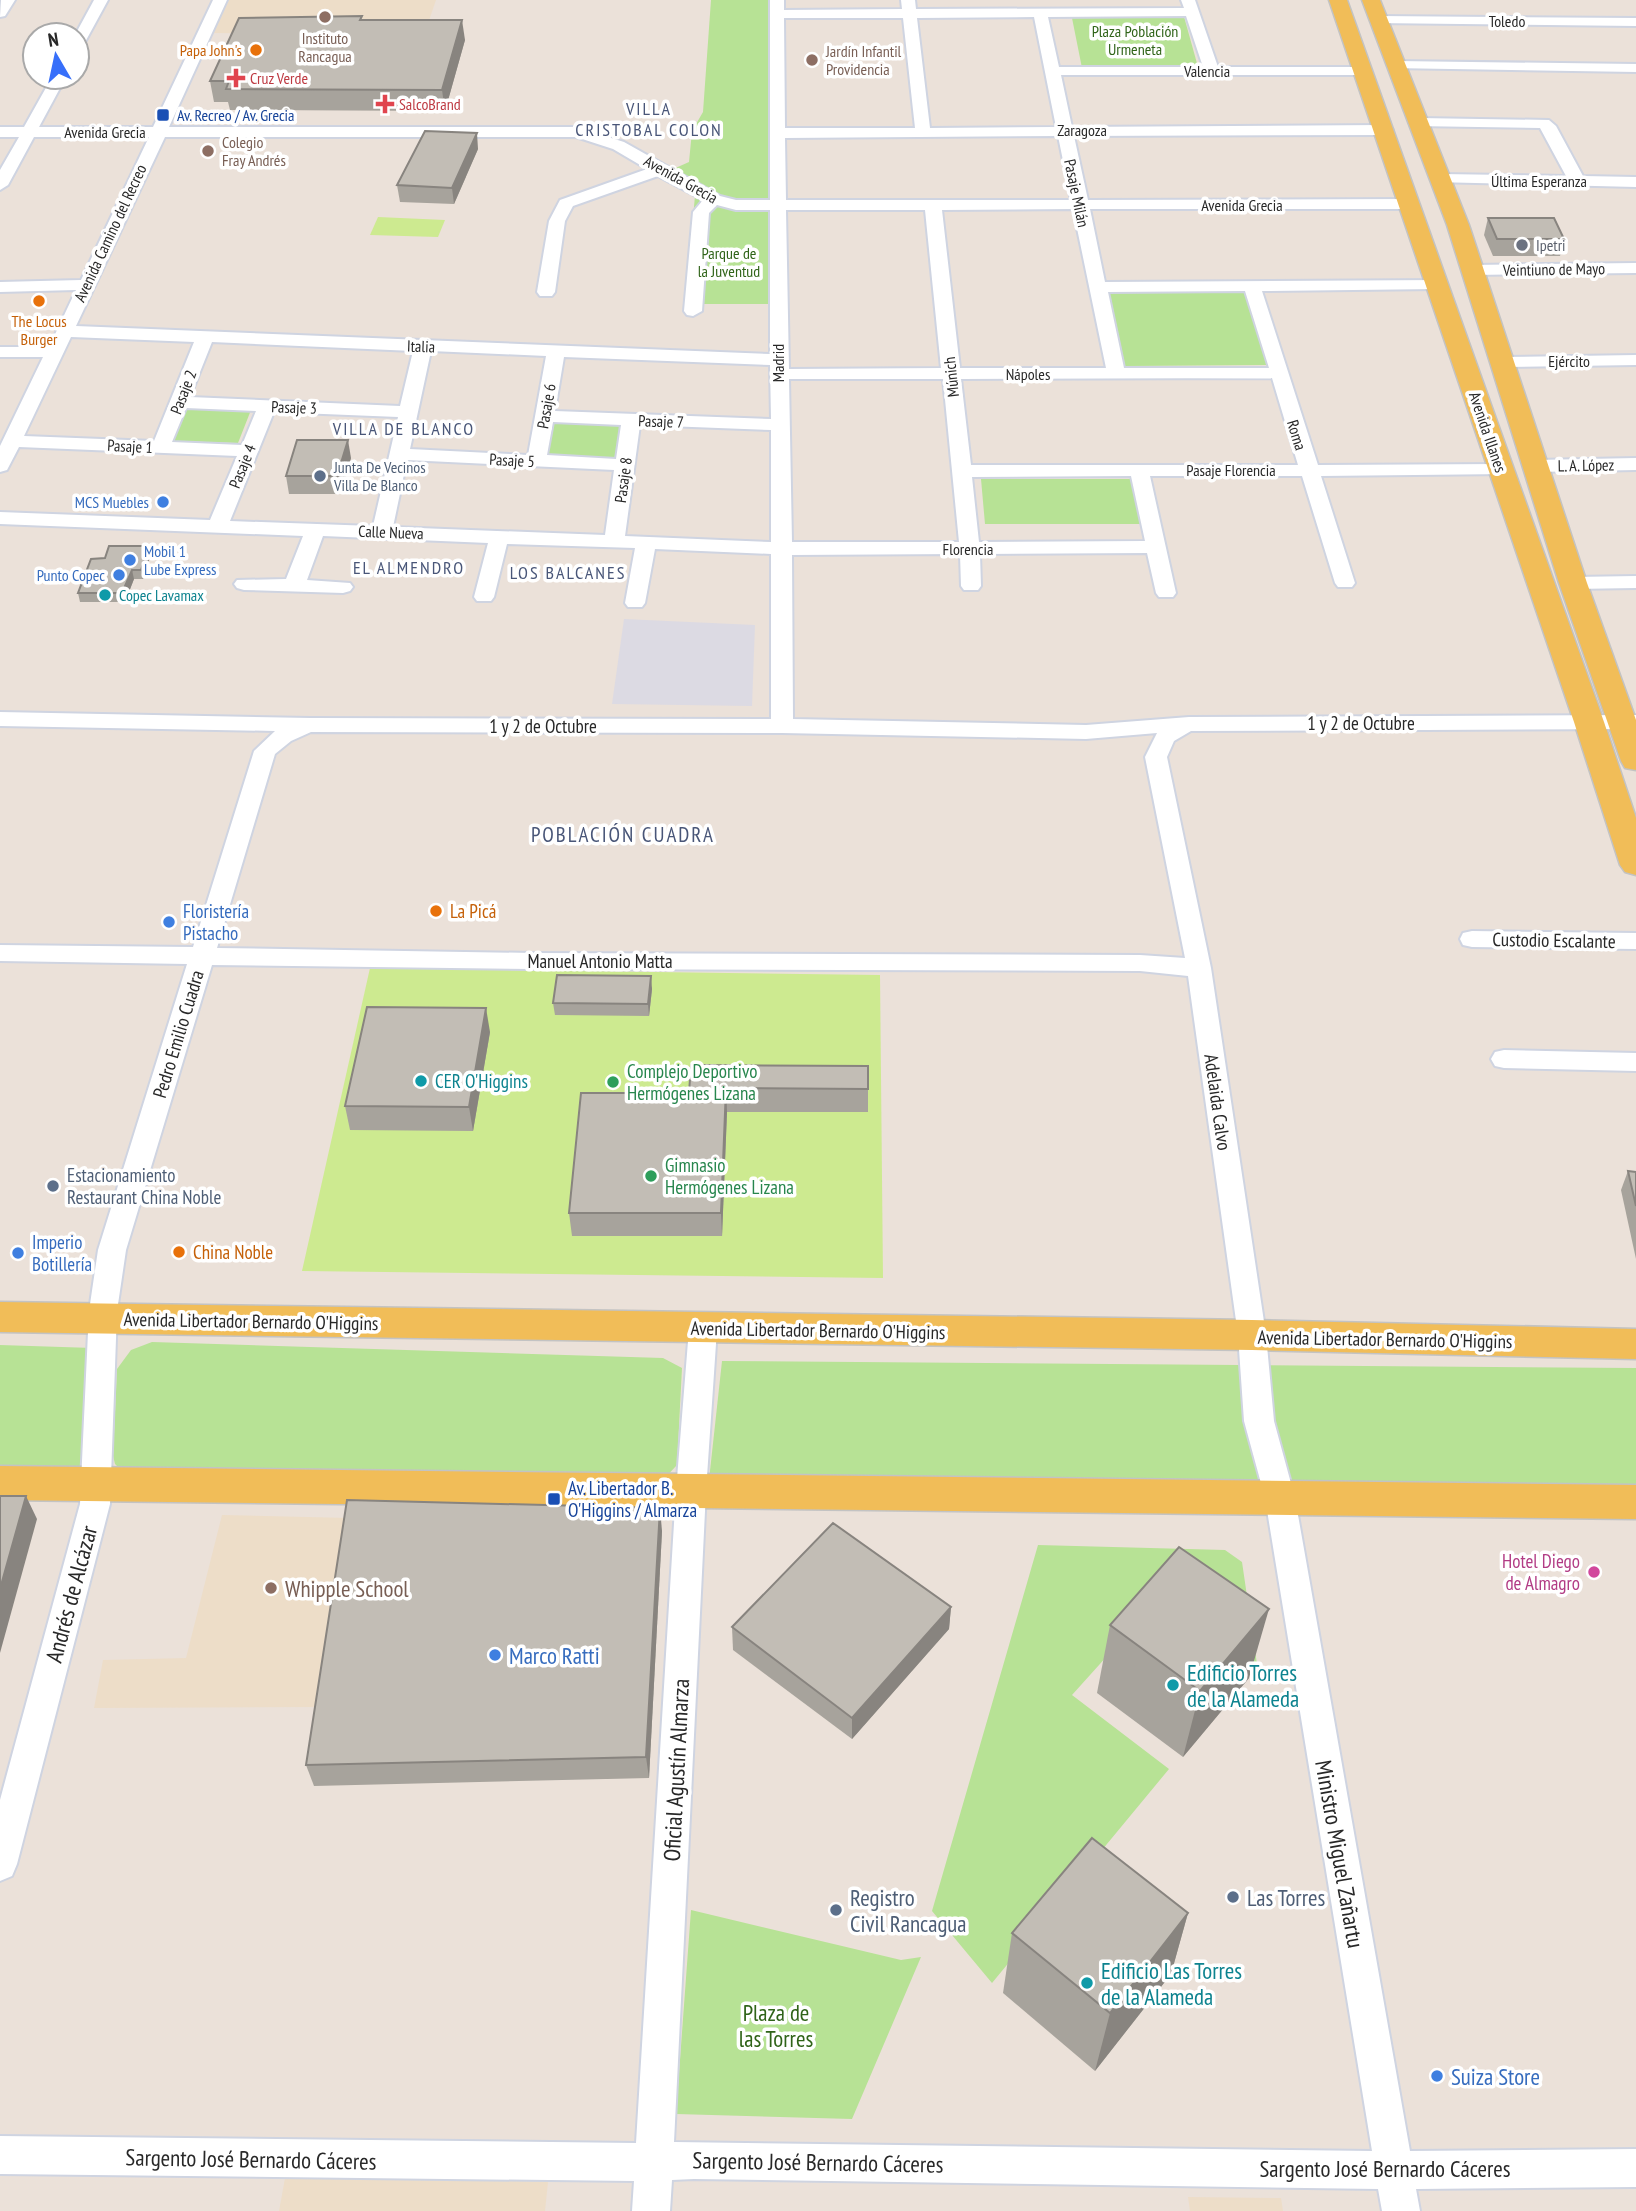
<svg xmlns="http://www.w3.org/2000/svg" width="1636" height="2211" font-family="'PT Sans Narrow',sans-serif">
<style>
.industrial{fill:#dcdae3}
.education{fill:#edddc8}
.green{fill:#b7e295}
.pitch{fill:#cdea90}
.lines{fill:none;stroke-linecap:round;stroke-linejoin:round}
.minor-casing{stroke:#cfd4e1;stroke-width:4}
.major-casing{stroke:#c3c3c3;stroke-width:3}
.minor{fill:#fff;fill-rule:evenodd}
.major{fill:#f1bd58;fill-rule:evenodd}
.wall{fill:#a7a39c}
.shaded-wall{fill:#88847f}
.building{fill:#c2bdb5;stroke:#88847f;stroke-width:2}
.education-dot{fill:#8d6e63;stroke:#fff;stroke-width:2.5}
.food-dot{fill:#e8710a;stroke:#fff;stroke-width:2.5}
.health-dot{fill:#e0444e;stroke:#fff;stroke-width:2.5}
.transit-dot{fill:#1a4fb4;stroke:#fff;stroke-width:2.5}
.worship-dot{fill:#6b7280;stroke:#fff;stroke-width:2.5}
.service-dot{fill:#5c6f8a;stroke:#fff;stroke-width:2.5}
.shop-dot{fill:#3f7fe0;stroke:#fff;stroke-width:2.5}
.culture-dot{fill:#0f9aa8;stroke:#fff;stroke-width:2.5}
.leisure-dot{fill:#2e9e5b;stroke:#fff;stroke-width:2.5}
.hotel-dot{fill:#d1479c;stroke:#fff;stroke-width:2.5}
.labels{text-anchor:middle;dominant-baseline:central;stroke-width:7;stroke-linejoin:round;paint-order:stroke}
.far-street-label{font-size:16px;fill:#282828;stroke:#fff}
.far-park-label{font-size:16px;fill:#306419;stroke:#fff}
.far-education-label{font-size:16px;fill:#785e54;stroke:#fff;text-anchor:start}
.far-food-label{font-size:16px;fill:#c56008;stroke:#fff;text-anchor:end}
.far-health-label{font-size:16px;fill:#be3a42;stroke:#fff;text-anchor:start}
.far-transit-label{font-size:16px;fill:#164399;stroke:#fff;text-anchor:start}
.far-worship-label{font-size:16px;fill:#5b616d;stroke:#fff;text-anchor:start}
.far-service-label{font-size:16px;fill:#4e5e75;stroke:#fff;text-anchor:start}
.far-shop-label{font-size:16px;fill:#366cbe;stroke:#fff;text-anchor:end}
.far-culture-label{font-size:16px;fill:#0d838f;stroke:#fff;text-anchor:start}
.far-neighbourhood-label{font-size:18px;letter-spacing:2px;fill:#495678;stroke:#fff}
.street-label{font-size:19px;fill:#282828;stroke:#fff}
.shop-label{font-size:19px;fill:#366cbe;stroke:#fff;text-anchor:start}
.food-label{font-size:19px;fill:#c56008;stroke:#fff;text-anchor:start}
.leisure-label{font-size:19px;fill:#27864d;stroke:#fff;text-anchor:start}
.culture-label{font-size:19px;fill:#0d838f;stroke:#fff;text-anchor:start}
.service-label{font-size:19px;fill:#4e5e75;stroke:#fff;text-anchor:start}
.transit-label{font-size:19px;fill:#164399;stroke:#fff;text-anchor:start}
.hotel-label{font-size:19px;fill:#b23c85;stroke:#fff;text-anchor:end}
.neighbourhood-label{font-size:21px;letter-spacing:2px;fill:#495678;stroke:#fff}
.near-education-label{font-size:23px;fill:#785e54;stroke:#fff;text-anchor:start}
.near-street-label{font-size:23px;fill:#282828;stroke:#fff}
.near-shop-label{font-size:23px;fill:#366cbe;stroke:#fff;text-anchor:start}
.near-culture-label{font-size:23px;fill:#0d838f;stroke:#fff;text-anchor:start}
.near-service-label{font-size:23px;fill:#4e5e75;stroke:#fff;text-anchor:start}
.near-park-label{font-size:23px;fill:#306419;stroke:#fff}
</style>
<rect width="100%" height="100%" fill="#ebe1d9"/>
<path class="industrial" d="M624,619L755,625L752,706L612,704Z"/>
<g class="education">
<path d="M229,0H436L424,35L212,33Z"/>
<path d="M222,1515L350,1518L320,1707L94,1708L103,1660L186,1658Z"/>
<path d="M285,2178L479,2180L548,2182L545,2211H279Z"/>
<path d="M1188,2197L1281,2198L1283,2211H1190Z"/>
</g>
<g class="green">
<path d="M711,0H770L771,304H685L696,185L671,170L689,162L692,131L703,112Z"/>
<path d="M1071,13H1183L1198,67L1082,68Z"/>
<path d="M1245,289L1267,365L1125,366L1109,290Z"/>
<path d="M186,409L251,410L238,443L172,441Z"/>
<path d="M551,419L623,421L615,460L542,457Z"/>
<path d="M981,479H1132L1141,524H985Z"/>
<path d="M152,1342L663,1358L682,1368L677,1465L663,1480L120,1469L115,1464L113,1456L117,1369L131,1350Z"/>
<path d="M0,1345L93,1348L83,1476L0,1475Z"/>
<path d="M722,1361L1636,1368V1489L709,1480Z"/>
<path d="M1038,1545L1225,1550L1242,1562L1257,1664L1162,1595L1072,1695L1169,1769L992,1983L932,1911Z"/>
<path d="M691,1910L901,1960L921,1957L852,2119L676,2114Z"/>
</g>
<g class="pitch">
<path d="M378,217L445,220L438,237L370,235Z"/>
<path d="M370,968L880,975L883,1278L302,1271Z"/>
</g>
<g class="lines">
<defs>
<g id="minor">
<path d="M1,0H15L5,16L0,17Z"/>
<path d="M94,0H108L84,44L77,48V35H75Z"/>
<path d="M213,0H227L169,127H576L624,142L720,196L736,200H770V0H784V10L902,9L901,0H915L916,9L1184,8L1181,0H1195L1218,67H1363L1370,71L1363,75H1061L1072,127L1385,125L1393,130L1385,135L1074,136L1088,200L1410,199L1418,204L1410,209H1090L1105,282L1443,280L1446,284L1437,289L1262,291L1318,465L1501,464L1508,466L1511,470L1508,474L1321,476L1355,583L1352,587H1338L1335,583L1302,476H1150L1176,593L1173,597H1159L1156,593L1147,553L980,554L981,586L978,590H964L961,586L960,554L792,555L793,719L1086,725L1189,717L1636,715V729L1191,731L1174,741L1167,757L1211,968L1266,1335L1274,1421L1295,1498L1410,2151L1636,2149V2187L1416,2189L1420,2211H1382L1378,2189L694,2179L672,2180L670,2211H632L634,2181L0,2174V2136L636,2143L676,1491L689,1329L693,1321L703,1318L713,1321L717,1329L706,1491L674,2142L1372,2151L1265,1498L1244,1421L1238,1335L1188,976L1140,971L532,969L212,965L126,1250L117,1311L110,1504L17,1864L12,1876L0,1881V1800L80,1504L89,1311L98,1250L187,964L0,961V945L193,947L254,751L275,731L0,726V712L310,718L771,719V554L655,549L645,603L642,607H628L625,603L635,548L507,544L494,597L491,601H477L474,597L488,543L323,536L307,580L350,583L353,587L350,591L343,593L244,590L237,588L234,584L237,580L286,579L303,536L0,524V512L210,520L237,456L19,447L7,470L0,472V446L43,357H0V347H49L76,290L0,292V282L81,280L149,137H34L8,185L0,190V170L19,137H0V127H24L52,77H66L39,127H153ZM1186,16L1203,67H1059L1048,17ZM1034,17L1056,127L930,128L917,18ZM784,18H903L915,128H785ZM1058,136L1071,200H786L785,138ZM165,137H576L613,149L647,169L560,200L549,221L537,292L540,296H552L555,292L565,221L573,206L658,176L703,200L693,212L684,311L687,315L693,316L702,311L709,213L717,205L736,210H770V354L76,326ZM1073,209L1106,368H960L942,210ZM786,210H925L941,368L789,369ZM1245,291L1269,368H1124L1108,292ZM71,337L194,342L154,441L24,436ZM212,342L413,351L400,406L190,397ZM431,351L546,356L528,455L410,449ZM564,357L770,365L771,419L555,411ZM1272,378L1298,465H971L961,379ZM789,379H943L959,542H792ZM186,408L256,411L242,445L172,442ZM274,412L398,417L373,526L230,521ZM553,422L621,425L616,459L547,455ZM640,425L771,430V542L625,536ZM407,460L614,470L605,535L393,527ZM1131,476L1145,541L979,542L972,477ZM311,732L782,733L1086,739L1157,733L1145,757L1185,958L1140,955L532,953L217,948L275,754L291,741Z"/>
<path d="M1379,16L1636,18V26L1374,23L1372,20L1374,17Z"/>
<path d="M1396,61L1636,64V72L1391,68L1389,65Z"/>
<path d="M1419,118L1549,120L1556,126L1583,176L1636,177V187L1435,182L1433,179L1441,174L1566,176L1540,128L1414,126L1411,123L1414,120Z"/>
<path d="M1636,263V273L1472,275L1463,270L1472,265Z"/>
<path d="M1636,355V365L1502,367L1493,362L1502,357Z"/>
<path d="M1636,458V470L1535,472L1525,466L1535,460Z"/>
<path d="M1636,576V588L1573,589L1566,587L1563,583L1566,579L1573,577Z"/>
<path d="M1472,931L1636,933V949L1472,947L1463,945L1460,939L1463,933Z"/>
<path d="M1504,1050L1636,1053V1071L1504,1068L1495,1066L1491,1059L1495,1052Z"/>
</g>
<g id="major">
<path d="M1329,0H1347L1604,722L1636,818V875L1625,872L1620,865L1574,722Z"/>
<path d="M1362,0H1380L1469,225L1587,583L1636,720V770L1625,768L1621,761L1559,583L1447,225Z"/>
<path d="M0,1302L1252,1320L1636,1329V1359L1252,1350L0,1332Z"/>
<path d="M0,1466L1636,1485V1519L0,1500Z"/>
</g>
</defs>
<use href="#minor" class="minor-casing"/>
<use href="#major" class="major-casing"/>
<use href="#minor" class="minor"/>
<use href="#major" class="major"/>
</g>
<g class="wall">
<path d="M362,20L465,40L445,111L230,110L228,102H214L210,81Z"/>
<path d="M478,149L454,204L400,202L397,185Z"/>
<path d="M1488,218L1564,239L1560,256H1493L1484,235Z"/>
<path d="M351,458L340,494H289L286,476Z"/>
<path d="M149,546L151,554L143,579H134L125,602H80L78,593L105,558Z"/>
<path d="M652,989L649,1016L555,1015L553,1003Z"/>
<path d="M490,1032L473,1131L350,1130L345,1106Z"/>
<path d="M691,1065L868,1089V1112H727L722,1236H572L569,1213L689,1093Z"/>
<path d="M1628,1171L1636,1172V1259L1621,1190Z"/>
<path d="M662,1531L649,1778L314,1786L306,1765Z"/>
<path d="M951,1607L949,1629L852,1739L733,1650L732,1627Z"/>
<path d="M1110,1625L1249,1678L1183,1757L1097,1693Z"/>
<path d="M1188,1913L1171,1974L1095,2071L1003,1993L1012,1933Z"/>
</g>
<g class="shaded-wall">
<path d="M462,20L465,40L445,111L442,90Z"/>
<path d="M477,133L478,149L454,204L452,188Z"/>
<path d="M348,440L351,458L340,494L337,476Z"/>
<path d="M149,546L151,554L143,579L141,570Z"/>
<path d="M132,570L134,579L125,602L122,593Z"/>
<path d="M651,976L652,989L649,1016L648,1004Z"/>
<path d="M486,1008L490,1032L473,1131L469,1107Z"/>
<path d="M726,1088L727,1112L722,1236L721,1213Z"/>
<path d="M26,1496L37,1519L0,1653V1589Z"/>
<path d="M660,1508L662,1531L649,1778L646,1757Z"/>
<path d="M951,1607L949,1629L852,1739V1718Z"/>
<path d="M1269,1609L1249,1678L1183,1757L1200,1691Z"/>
<path d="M1188,1913L1171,1974L1095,2071L1110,2013Z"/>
</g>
<g class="building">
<path d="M362,16L360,20H462L442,90L226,89L229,81H210L239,18Z"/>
<path d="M425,131L477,133L452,188L397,185Z"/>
<path d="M1488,218H1554L1564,239H1497Z"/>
<path d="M297,440H348L337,476H286Z"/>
<path d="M109,546H149L141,570H132L122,593H78L91,559L105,558Z"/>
<path d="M557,975L651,976L648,1004L553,1003Z"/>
<path d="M367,1007L486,1008L469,1107L345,1106Z"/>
<path d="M691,1065L868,1066V1089L726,1088L721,1213H569L581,1093H689Z"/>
<path d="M1628,1171L1636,1172V1206Z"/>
<path d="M0,1496H26L0,1589Z"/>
<path d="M347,1500L660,1508L646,1757L306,1765Z"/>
<path d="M833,1523L951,1607L852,1718L732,1627Z"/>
<path d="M1179,1547L1269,1609L1200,1691L1110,1625Z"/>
<path d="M1092,1838L1188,1913L1110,2013L1012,1933Z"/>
</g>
<g class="education-dot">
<circle cx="325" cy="17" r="7"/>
<circle cx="812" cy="60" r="7"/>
<circle cx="208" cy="151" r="7"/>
<circle cx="271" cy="1588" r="7"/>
</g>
<g class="food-dot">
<circle cx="256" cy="50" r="7"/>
<circle cx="39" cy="301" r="7"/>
<circle cx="436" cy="911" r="7"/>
<circle cx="179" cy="1252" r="7"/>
</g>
<g class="health-dot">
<path d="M232.5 67.5h7v7h7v7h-7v7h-7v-7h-7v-7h7z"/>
<path d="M381.5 93.5h7v7h7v7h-7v7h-7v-7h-7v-7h7z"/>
</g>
<g class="transit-dot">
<rect x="156" y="108" width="14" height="14" rx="3.5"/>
<rect x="547" y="1492" width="14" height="14" rx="3.5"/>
</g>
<circle class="worship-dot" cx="1522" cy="245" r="7"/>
<g class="service-dot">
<circle cx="320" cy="476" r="7"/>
<circle cx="53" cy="1186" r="7"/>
<circle cx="1233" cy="1897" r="7"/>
<circle cx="836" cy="1910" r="7"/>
</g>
<g class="shop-dot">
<circle cx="163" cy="502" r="7"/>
<circle cx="130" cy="560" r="7"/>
<circle cx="119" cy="575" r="7"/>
<circle cx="169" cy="922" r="7"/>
<circle cx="18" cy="1253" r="7"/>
<circle cx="495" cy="1655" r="7"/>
<circle cx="1437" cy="2076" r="7"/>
</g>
<g class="culture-dot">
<circle cx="105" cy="595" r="7"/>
<circle cx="421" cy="1081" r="7"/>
<circle cx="1173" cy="1685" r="7"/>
<circle cx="1087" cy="1983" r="7"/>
</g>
<g class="leisure-dot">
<circle cx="613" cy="1082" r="7"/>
<circle cx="651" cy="1176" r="7"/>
</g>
<circle class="hotel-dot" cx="1594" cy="1572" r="7"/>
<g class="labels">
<g class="far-street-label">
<text x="1507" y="21">Toledo</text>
<text x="1207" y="71">Valencia</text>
<text x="1082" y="130">Zaragoza</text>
<text x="105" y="132">Avenida Grecia</text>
<text transform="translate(681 179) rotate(29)">Avenida Grecia</text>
<text x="1539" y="181">Última Esperanza</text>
<text transform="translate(1077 193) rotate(78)">Pasaje Milán</text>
<text x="1242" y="205">Avenida Grecia</text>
<text transform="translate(110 233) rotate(-65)">Avenida Camino del Recreo</text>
<text transform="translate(1554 269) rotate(-1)">Veintiuno de Mayo</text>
<text transform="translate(421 346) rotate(2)">Italia</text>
<text x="1569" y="361">Ejército</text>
<text transform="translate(778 363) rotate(-90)">Madrid</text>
<text x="1028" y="374">Nápoles</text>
<text transform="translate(951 377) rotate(-96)">Múnich</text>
<text transform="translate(183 392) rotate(-69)">Pasaje 2</text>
<text transform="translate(546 406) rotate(-80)">Pasaje 6</text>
<text transform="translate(294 407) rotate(2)">Pasaje 3</text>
<text transform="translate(661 421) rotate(2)">Pasaje 7</text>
<text transform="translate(1488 432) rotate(71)">Avenida Illanes</text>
<text transform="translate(1297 435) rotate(73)">Roma</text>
<text transform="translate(130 446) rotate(3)">Pasaje 1</text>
<text transform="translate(512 460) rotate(3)">Pasaje 5</text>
<text transform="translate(1586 465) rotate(-1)">L. A. López</text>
<text transform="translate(242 466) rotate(-68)">Pasaje 4</text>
<text x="1231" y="470">Pasaje Florencia</text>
<text transform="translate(623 480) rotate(-82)">Pasaje 8</text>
<text transform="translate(391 532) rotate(2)">Calle Nueva</text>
<text x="968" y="549">Florencia</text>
</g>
<g class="far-park-label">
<text x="1135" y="31">Plaza Población<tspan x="1135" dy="18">Urmeneta</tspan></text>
<text x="729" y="253">Parque de<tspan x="729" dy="18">la Juventud</tspan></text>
</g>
<g class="far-education-label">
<text x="325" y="38" text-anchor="middle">Instituto<tspan x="325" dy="18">Rancagua</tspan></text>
<text x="826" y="51">Jardín Infantil<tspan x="826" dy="18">Providencia</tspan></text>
<text x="222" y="142">Colegio<tspan x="222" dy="18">Fray Andrés</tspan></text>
</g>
<g class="far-food-label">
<text x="242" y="50">Papa John's</text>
<text x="39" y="321" text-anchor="middle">The Locus<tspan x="39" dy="18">Burger</tspan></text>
</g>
<g class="far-health-label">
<text x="250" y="78">Cruz Verde</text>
<text x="399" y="104">SalcoBrand</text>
</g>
<g class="far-transit-label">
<text x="177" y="115">Av. Recreo / Av. Grecia</text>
</g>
<g class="far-worship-label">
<text x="1536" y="245">Ipetri</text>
</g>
<g class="far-service-label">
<text x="334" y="467">Junta De Vecinos<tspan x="334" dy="18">Villa De Blanco</tspan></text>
</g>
<g class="far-shop-label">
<text x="149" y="502">MCS Muebles</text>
<text x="144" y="551" text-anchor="start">Mobil 1<tspan x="144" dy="18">Lube Express</tspan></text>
<text x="105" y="575">Punto Copec</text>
</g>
<g class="far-culture-label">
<text x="119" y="595">Copec Lavamax</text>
</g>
<g class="far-neighbourhood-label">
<text x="649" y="108">VILLA<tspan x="649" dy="21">CRISTOBAL COLON</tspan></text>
<text x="404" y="428">VILLA DE BLANCO</text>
<text x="409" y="567">EL ALMENDRO</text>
<text x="568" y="572">LOS BALCANES</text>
</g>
<g class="street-label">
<text x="1361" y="723">1 y 2 de Octubre</text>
<text x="543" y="726">1 y 2 de Octubre</text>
<text transform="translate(1554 940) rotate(1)">Custodio Escalante</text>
<text x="600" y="961">Manuel Antonio Matta</text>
<text transform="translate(178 1034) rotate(-73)">Pedro Emilio Cuadra</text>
<text transform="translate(1218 1102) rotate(82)">Adelaida Calvo</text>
<text transform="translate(251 1321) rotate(1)">Avenida Libertador Bernardo O'Higgins</text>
<text transform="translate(818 1330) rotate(1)">Avenida Libertador Bernardo O'Higgins</text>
<text transform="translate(1385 1339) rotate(1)">Avenida Libertador Bernardo O'Higgins</text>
</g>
<g class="shop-label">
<text x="183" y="911">Floristería<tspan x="183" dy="22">Pistacho</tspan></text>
<text x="32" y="1242">Imperio<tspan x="32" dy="22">Botillería</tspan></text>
</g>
<g class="food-label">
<text x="450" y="911">La Picá</text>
<text x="193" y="1252">China Noble</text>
</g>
<g class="leisure-label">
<text x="627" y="1071">Complejo Deportivo<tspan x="627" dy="22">Hermógenes Lizana</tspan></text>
<text x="665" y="1165">Gimnasio<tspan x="665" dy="22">Hermógenes Lizana</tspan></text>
</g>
<g class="culture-label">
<text x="435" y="1081">CER O'Higgins</text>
</g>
<g class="service-label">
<text x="67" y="1175">Estacionamiento<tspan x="67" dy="22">Restaurant China Noble</tspan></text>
</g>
<g class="transit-label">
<text x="568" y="1488">Av. Libertador B.<tspan x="568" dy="22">O'Higgins / Almarza</tspan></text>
</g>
<g class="hotel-label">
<text x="1580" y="1561">Hotel Diego<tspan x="1580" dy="22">de Almagro</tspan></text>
</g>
<g class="neighbourhood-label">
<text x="623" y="834">POBLACIÓN CUADRA</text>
</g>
<g class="near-education-label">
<text x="285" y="1588">Whipple School</text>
</g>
<g class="near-street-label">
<text transform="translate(71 1594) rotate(-75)">Andrés de Alcázar</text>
<text transform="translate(676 1770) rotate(-87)">Oficial Agustín Almarza</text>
<text transform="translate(1340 1854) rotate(80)">Ministro Miguel Zañartu</text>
<text transform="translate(251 2159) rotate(1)">Sargento José Bernardo Cáceres</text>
<text transform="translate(818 2162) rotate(1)">Sargento José Bernardo Cáceres</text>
<text x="1385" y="2168">Sargento José Bernardo Cáceres</text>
</g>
<g class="near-shop-label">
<text x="509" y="1655">Marco Ratti</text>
<text x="1451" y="2076">Suiza Store</text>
</g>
<g class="near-culture-label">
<text x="1187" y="1672">Edificio Torres<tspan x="1187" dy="26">de la Alameda</tspan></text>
<text x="1101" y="1970">Edificio Las Torres<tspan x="1101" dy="26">de la Alameda</tspan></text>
</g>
<g class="near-service-label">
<text x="850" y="1897">Registro<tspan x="850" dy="26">Civil Rancagua</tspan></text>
<text x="1247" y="1897">Las Torres</text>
</g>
<g class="near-park-label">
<text x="776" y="2012">Plaza de<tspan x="776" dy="26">las Torres</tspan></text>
</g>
</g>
<g transform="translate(56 56) rotate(351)"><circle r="33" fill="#ffffff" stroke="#a9a9a9" stroke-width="2"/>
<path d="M0-5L12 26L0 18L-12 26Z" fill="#376ffa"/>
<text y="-10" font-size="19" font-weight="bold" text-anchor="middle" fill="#282828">N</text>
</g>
</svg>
